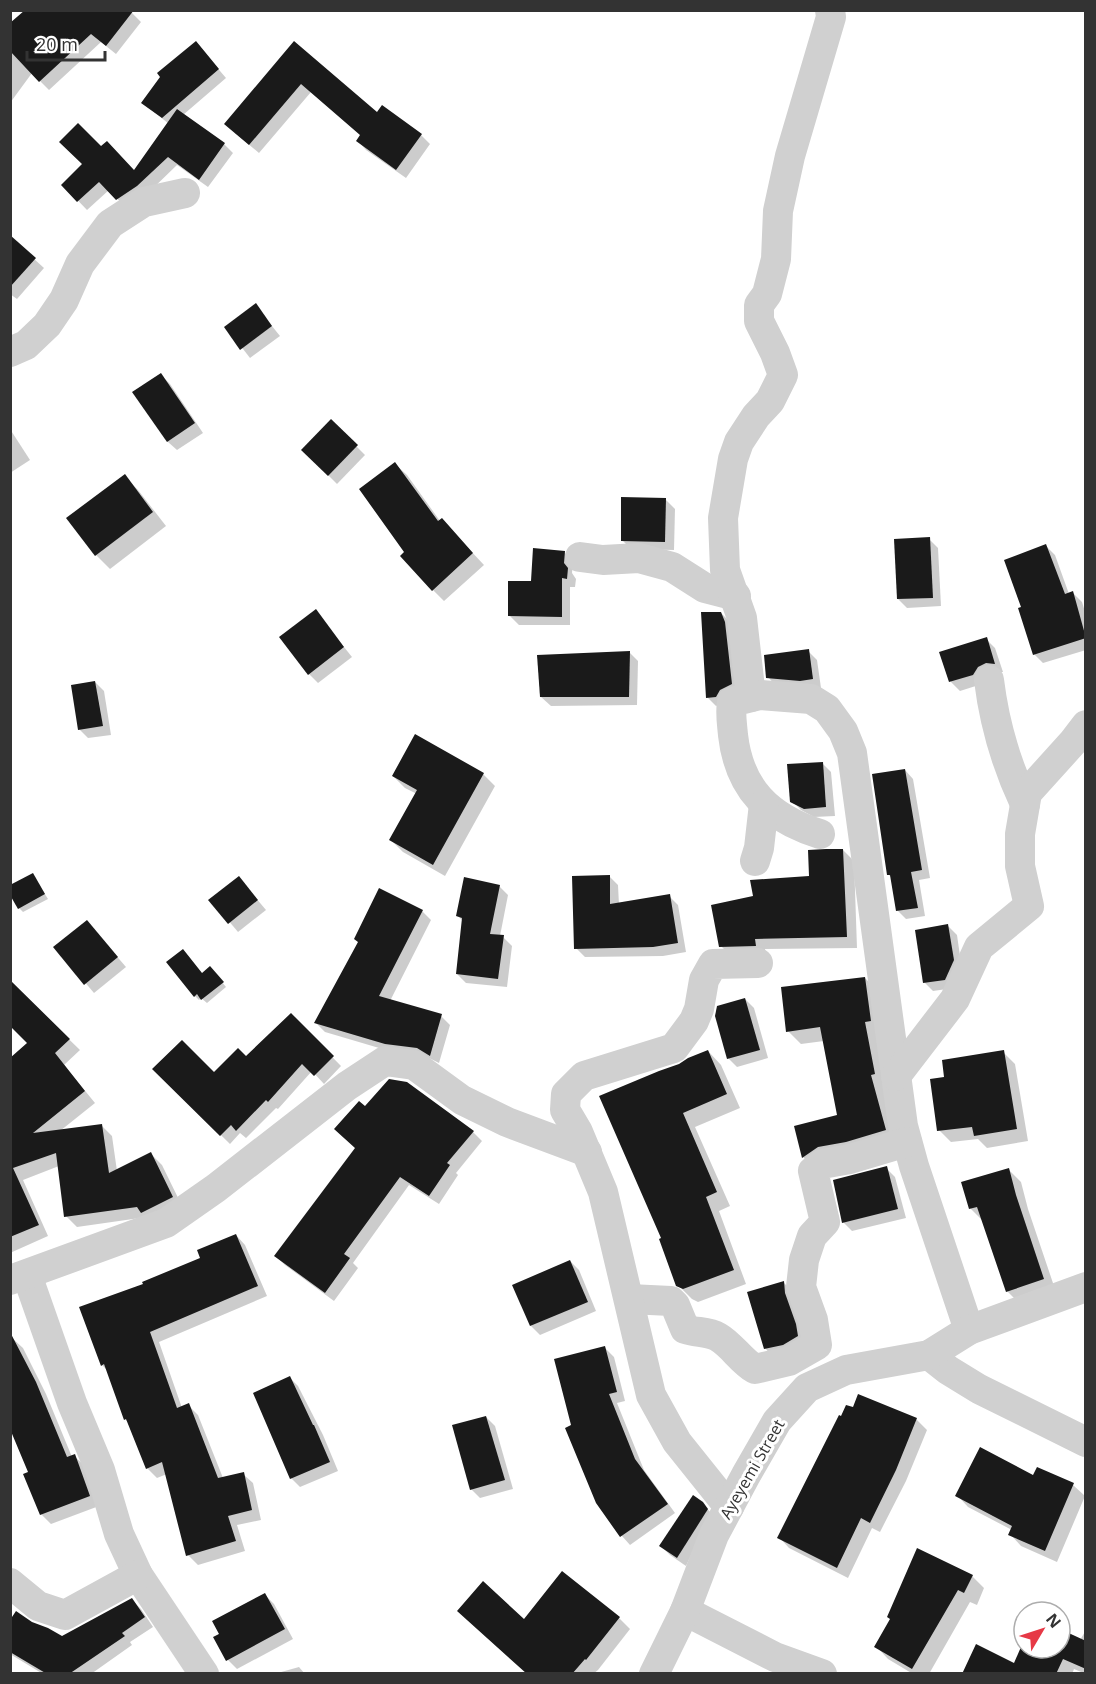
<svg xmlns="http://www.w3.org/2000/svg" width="1096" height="1684" font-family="'Open Sans',sans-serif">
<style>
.shadow{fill:#0003}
.building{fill:#1a1a1a}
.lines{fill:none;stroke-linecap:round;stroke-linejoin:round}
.street{stroke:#d0d0d0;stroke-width:30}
.labels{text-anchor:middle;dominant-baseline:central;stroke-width:6;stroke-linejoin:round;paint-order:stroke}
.street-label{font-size:16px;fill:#333;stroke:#fff}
</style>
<rect width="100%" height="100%" fill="#fff"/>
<g class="shadow">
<path d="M132,13L141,22L116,54L101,42L49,90L32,73L10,103V25Z"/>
<path d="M295,43L377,114L421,135L430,144L406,178L366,150L358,141L362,135L311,92L259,153L235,133Z"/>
<path d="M203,51L226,78L183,115L224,144L233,153L208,187L177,165L146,195L126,208L109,190L87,210L63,185L101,148L135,172L169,124L143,103Z"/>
<path d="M10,237L44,268L17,299L10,294Z"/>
<path d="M255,305L280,336L250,358L226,327Z"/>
<path d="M161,375L170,384L203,433L177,450L168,442L134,393Z"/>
<path d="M331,421L365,455L337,484L303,450Z"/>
<path d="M10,429L30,460L10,473Z"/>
<path d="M395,464L407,475L440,521L453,532L484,565L444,601L433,590Z"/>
<path d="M124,476L138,490L166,526L110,569L96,555Z"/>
<path d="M666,500L675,509L674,550L631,549L622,540Z"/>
<path d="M929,539L938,548L941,606L907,608L898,599Z"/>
<path d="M1046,546L1055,555L1069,594L1073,593L1082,602L1086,615V650L1043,663L1034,654Z"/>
<path d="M564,552L573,561L572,573L576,579L575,587H570V625H519L510,616L532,583Z"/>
<path d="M315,611L352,657L318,683L309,674Z"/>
<path d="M721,613L730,622L741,693L716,706L707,697Z"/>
<path d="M986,639L995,648L1003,672H996L982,684L960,691L951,682L941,653Z"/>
<path d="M808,651L817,660L821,688L777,687L768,677Z"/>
<path d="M629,652L638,661L637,705L551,706L541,697Z"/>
<path d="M95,682L104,691L111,735L88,738L79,729Z"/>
<path d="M416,736L483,774L495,786L445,876L403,852L391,840L417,794L405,788L393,776Z"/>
<path d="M822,763L831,772L835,816L814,817L801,810L792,801Z"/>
<path d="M905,770L913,779L930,878L919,880L925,916L906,919L898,911L892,878L889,875Z"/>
<path d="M843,850L854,861L857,948L765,949L766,956L732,957L721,946L754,897L811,877Z"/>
<path d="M33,875L48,899L23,912L19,908Z"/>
<path d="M609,876L618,885L619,905L669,896L678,905L686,952L663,956L585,957L576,948Z"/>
<path d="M239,878L266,910L238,932L211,900Z"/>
<path d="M499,886L508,895L500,936L503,937L512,946L507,987L466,983L457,974L463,921L458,916Z"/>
<path d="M422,911L431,920L390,1001L441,1016L450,1025L439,1063L427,1057L396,1053L325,1032L316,1023Z"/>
<path d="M948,926L957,935L962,970L954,988L933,991L924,982Z"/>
<path d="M95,931L126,967L94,993L55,947Z"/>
<path d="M214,972L226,987L207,1003L201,998L199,1000L195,996L202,975Z"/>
<path d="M865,978L878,991L898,1143L816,1170L803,1157L839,1116L824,1041L801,1044L788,1031Z"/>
<path d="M10,982L80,1050L64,1065L95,1103L60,1131L101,1125L112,1136L117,1171L151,1154L162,1165L183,1208L147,1217L77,1227L66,1216L59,1166L23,1180L48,1236L10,1253V1060L30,1043Z"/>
<path d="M745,999L754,1008L768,1058L737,1067L728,1058Z"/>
<path d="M291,1015L341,1066L324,1084L312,1071L278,1109L276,1108L246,1138L240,1133L230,1144L154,1069L214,1074L246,1058Z"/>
<path d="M708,1051L721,1065L740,1108L695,1127L730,1206L719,1211L746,1284L698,1302L692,1299L678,1285L663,1239L680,1066Z"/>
<path d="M1003,1052L1015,1064L1028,1141L987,1148L978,1139L951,1142L939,1130L946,1078Z"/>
<path d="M365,1108L473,1132L482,1141L456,1173L458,1175L439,1204L409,1185L353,1263L358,1268L334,1301L285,1265L276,1256L357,1148Z"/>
<path d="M886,1168L895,1177L906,1218L852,1231L843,1222Z"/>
<path d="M1009,1170L1021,1182L1028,1209L1056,1292L1020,1304L1007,1291L982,1220L970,1208Z"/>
<path d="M236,1235L245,1245L267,1296L159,1342L182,1408L188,1405L198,1415L223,1478L243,1474L253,1483L261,1520L237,1525L245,1551L198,1565L188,1555L167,1474L157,1478L147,1468L130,1424L125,1419L108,1371L102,1365L145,1285L202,1259Z"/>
<path d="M570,1261L579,1270L596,1311L540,1335L531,1326Z"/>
<path d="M784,1283L793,1292L805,1335L774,1358L765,1348Z"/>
<path d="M12,1338L23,1348L46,1394L72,1457L74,1456L85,1466L99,1506L51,1524L41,1514L30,1473Z"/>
<path d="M605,1348L614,1357L625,1401L617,1403L644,1470L675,1513L630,1545L622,1536L597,1502L572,1426Z"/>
<path d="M289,1377L298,1386L323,1435L338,1471L300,1487L291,1478Z"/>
<path d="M486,1417L495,1426L513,1489L480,1498L471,1489Z"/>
<path d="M916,1419L927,1430L906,1481L880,1532L872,1528L848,1578L789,1548L779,1537Z"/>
<path d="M1038,1469L1073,1485L1085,1496L1057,1562L1021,1546L1010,1534L1012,1530L968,1507L957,1495L1034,1477Z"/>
<path d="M702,1503L711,1513L686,1566L670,1555L661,1546Z"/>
<path d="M972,1576L984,1588L977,1605L970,1602L929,1674H913L888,1659L876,1646L891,1620Z"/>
<path d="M265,1595L274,1604L293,1639L237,1669L228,1660L215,1637Z"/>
<path d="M132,1600L141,1609L153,1627L130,1642L132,1645L91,1674H43L10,1654V1619L31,1624L62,1638Z"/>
<path d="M619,1618L630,1629L598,1670L593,1674H527L524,1621Z"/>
<path d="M1060,1630L1080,1640L1086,1630V1674L1074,1669L1072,1674H963L1015,1665L1024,1644V1648H1060Z"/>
<path d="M299,1667L305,1674H274Z"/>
</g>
<g class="building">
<path d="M25,10H134L106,46L91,34L39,82L10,51V23Z"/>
<path d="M196,41L219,69L162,118L141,103L160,77L157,73Z"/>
<path d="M294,41L377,112L382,105L422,134L396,170L356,141L360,135L301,84L249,145L224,124Z"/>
<path d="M177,109L225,143L199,180L168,157L137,186L116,200L99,182L77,202L61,185L82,164L59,142L78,123L101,146L107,141L134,170Z"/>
<path d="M10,235L36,258L10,287Z"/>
<path d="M256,303L272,326L240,350L224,327Z"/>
<path d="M161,373L195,423L167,442L132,392Z"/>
<path d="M331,419L358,445L328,476L301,450Z"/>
<path d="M395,462L438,521L442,518L473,553L432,591L400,556L404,552L359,489Z"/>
<path d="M125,474L153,512L95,556L66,518Z"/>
<path d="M621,497L666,498L665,542L621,541Z"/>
<path d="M930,537L933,598L897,599L894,539Z"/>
<path d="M1046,544L1065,594L1073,591L1086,638L1033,655L1018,608L1021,607L1004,560Z"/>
<path d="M533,548L565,551L564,563L568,568L567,579L562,578V617L508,616V581H531Z"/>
<path d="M316,609L344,647L308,675L279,637Z"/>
<path d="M701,612H721L725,622L732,684L720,690L716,697L706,698Z"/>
<path d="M987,637L995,664L986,663L978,667L973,675L949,682L939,652Z"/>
<path d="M809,649L813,679L800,681L766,678L764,655Z"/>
<path d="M630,651L629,697H540L537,655Z"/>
<path d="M95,681L103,726L78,730L71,685Z"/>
<path d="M415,734L484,773L433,865L389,840L417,790L392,776Z"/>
<path d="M823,762L826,807L804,809L790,802L787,764Z"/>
<path d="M905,769L922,870L911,872L918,908L896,911L890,875H887L872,774Z"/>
<path d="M826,849H843L847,937L755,939L756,946L719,947L711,905L753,896L750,880L809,876L808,850Z"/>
<path d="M33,873L45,894L18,909L10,895V885Z"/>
<path d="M610,875V904L670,894L678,943L653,947L574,949L572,876Z"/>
<path d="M239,876L258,900L228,924L208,900Z"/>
<path d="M464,877L500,885L490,934L504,935L498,979L456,974L462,918L456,916Z"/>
<path d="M379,888L423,910L379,996L442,1014L430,1056L417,1048L385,1044L314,1023L358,942L354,939Z"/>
<path d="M87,920L118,957L84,985L53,947Z"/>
<path d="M948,924L954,960L945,980L923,983L915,930Z"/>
<path d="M183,949L202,973L210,966L224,982L201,1000L197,994L194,997L166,962Z"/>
<path d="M865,977L871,1021L865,1022L875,1074L871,1075L886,1130L846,1142L818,1147L802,1158L794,1126L837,1115L820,1027L786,1032L781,987Z"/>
<path d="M10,980L70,1039L55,1053L85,1091L33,1133L102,1124L109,1173L151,1152L173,1197L141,1213L137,1207L64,1217L56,1153L13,1168L39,1225L10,1237V1058L27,1043L10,1026Z"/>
<path d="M745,998L760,1050L727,1059L715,1016L717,1006Z"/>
<path d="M291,1013L334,1056L314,1076L302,1064L268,1102L266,1100L236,1131L231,1125L220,1136L152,1069L182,1040L214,1072L238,1048L246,1056Z"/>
<path d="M708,1050L727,1094L683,1113L717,1192L706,1197L734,1270L683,1289L676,1286L659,1239L661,1238L599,1096L659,1071L679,1064L688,1058Z"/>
<path d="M1004,1050L1017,1129L974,1136L972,1127L937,1131L930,1079L944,1077L942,1060Z"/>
<path d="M389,1079L407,1082L474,1131L447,1163L450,1165L429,1196L400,1177L344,1254L350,1258L325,1293L274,1256L355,1148L334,1129L359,1101L365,1106Z"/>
<path d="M887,1166L898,1209L842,1223L833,1180Z"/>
<path d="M1009,1168L1016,1195L1044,1279L1006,1292L977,1207L969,1209L961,1182Z"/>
<path d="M236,1234L258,1286L150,1332L177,1408L189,1403L218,1478L244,1472L252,1510L228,1516L236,1541L186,1556L162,1462L146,1469L126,1419L124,1420L104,1364L101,1366L79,1307L143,1284L142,1282L200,1258L197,1250Z"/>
<path d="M570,1260L588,1302L530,1326L512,1285Z"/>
<path d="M784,1281L785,1293L796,1324L798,1336L783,1345L764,1349L747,1292Z"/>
<path d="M10,1332L36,1382L67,1457L75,1454L90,1496L40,1515L23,1474L28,1472L10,1429Z"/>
<path d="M605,1346L617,1392L609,1394L635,1459L668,1504L620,1537L596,1503L565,1428L571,1425L554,1359Z"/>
<path d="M290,1376L313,1425H314L330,1462L290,1479L253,1393Z"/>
<path d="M858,1394L917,1418L896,1470L870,1523L861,1518L837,1568L777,1538L839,1415L841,1416L846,1405L853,1407Z"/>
<path d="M486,1416L505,1480L470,1490L452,1425Z"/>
<path d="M980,1447L1033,1475L1037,1467L1074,1483L1045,1551L1008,1535L1012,1526L955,1496Z"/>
<path d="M693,1495L703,1502L708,1509L677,1558L659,1546Z"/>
<path d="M917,1548L973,1575L964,1593L958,1590L912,1669L874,1647L890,1619L887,1617Z"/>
<path d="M562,1571L620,1617L586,1660L585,1659L572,1674H527L457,1611L483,1581L524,1619Z"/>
<path d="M265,1593L285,1629L226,1661L213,1637L219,1634L212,1621Z"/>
<path d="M132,1598L145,1617L122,1633L125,1636L69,1674H47L10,1652V1620L16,1611L32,1622L48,1628L62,1636Z"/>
<path d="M1060,1629L1086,1641V1669L1063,1659L1056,1674H962L976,1644L1014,1663L1024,1640V1648H1060Z"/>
</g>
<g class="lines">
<g class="street">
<path d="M10,352L26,345L47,325L64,300L80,264L110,224L144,202L185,193"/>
<path d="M580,557L603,560L639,558L672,567L705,588L736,596"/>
<path d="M989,680C994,721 1007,766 1025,804"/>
<path d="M751,697L742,618L725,570L723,518L733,459L739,442L756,416L770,401L783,375L775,353L759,321V305L767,294L776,259L778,211L790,156L831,17L830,10"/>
<path d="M820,834C769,818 739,789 733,735C732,723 730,713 732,702L760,695L811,699L827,709L843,731L852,753L903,1126L914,1166L969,1330"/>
<path d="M755,861L759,848L764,804"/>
<path d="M896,1076L955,999L979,947L1029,906L1020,866V834L1027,793L1073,742L1086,725"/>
<path d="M27,1275L72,1403L100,1470L119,1534L138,1575L204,1674"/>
<path d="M10,1280L166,1223L216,1188L347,1086L385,1061L414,1065L462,1100L507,1122L587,1152"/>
<path d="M629,1299L671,1301L675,1305L685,1329C696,1333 708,1331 718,1337C732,1345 741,1361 755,1369L789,1361L817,1345L813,1320L801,1287L804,1260L812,1236L825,1222L813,1171L822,1164L850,1159L907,1142"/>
<path d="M929,1355L948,1370L979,1389L1086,1442"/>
<path d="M729,1507L677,1442L651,1395L603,1192L578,1132L565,1110L566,1094L584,1076L674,1048L694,1021L699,1009L704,980L713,964L758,963"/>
<path d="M10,1583L38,1606L65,1615L138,1575"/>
<path d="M685,1611L775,1657L822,1674"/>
<path d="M654,1674L685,1611L714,1535L746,1475L777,1421L807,1388L846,1370L929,1355L969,1330L1086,1287"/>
</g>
</g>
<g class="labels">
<g class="street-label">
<text transform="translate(752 1469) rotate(-60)">Ayeyemi Street</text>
</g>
</g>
<rect width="1096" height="1684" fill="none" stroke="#333333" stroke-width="24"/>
<g transform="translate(1042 1630) rotate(51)"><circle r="28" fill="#ffffff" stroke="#adadad" stroke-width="1.5"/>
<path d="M0-4.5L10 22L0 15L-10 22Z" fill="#e63946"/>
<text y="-9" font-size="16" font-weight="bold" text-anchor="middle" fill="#333333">N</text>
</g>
<path d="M27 51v9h78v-9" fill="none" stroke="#333333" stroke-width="3"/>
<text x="36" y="51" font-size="18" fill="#333333" stroke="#ffffff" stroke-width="4.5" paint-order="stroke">20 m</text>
</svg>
